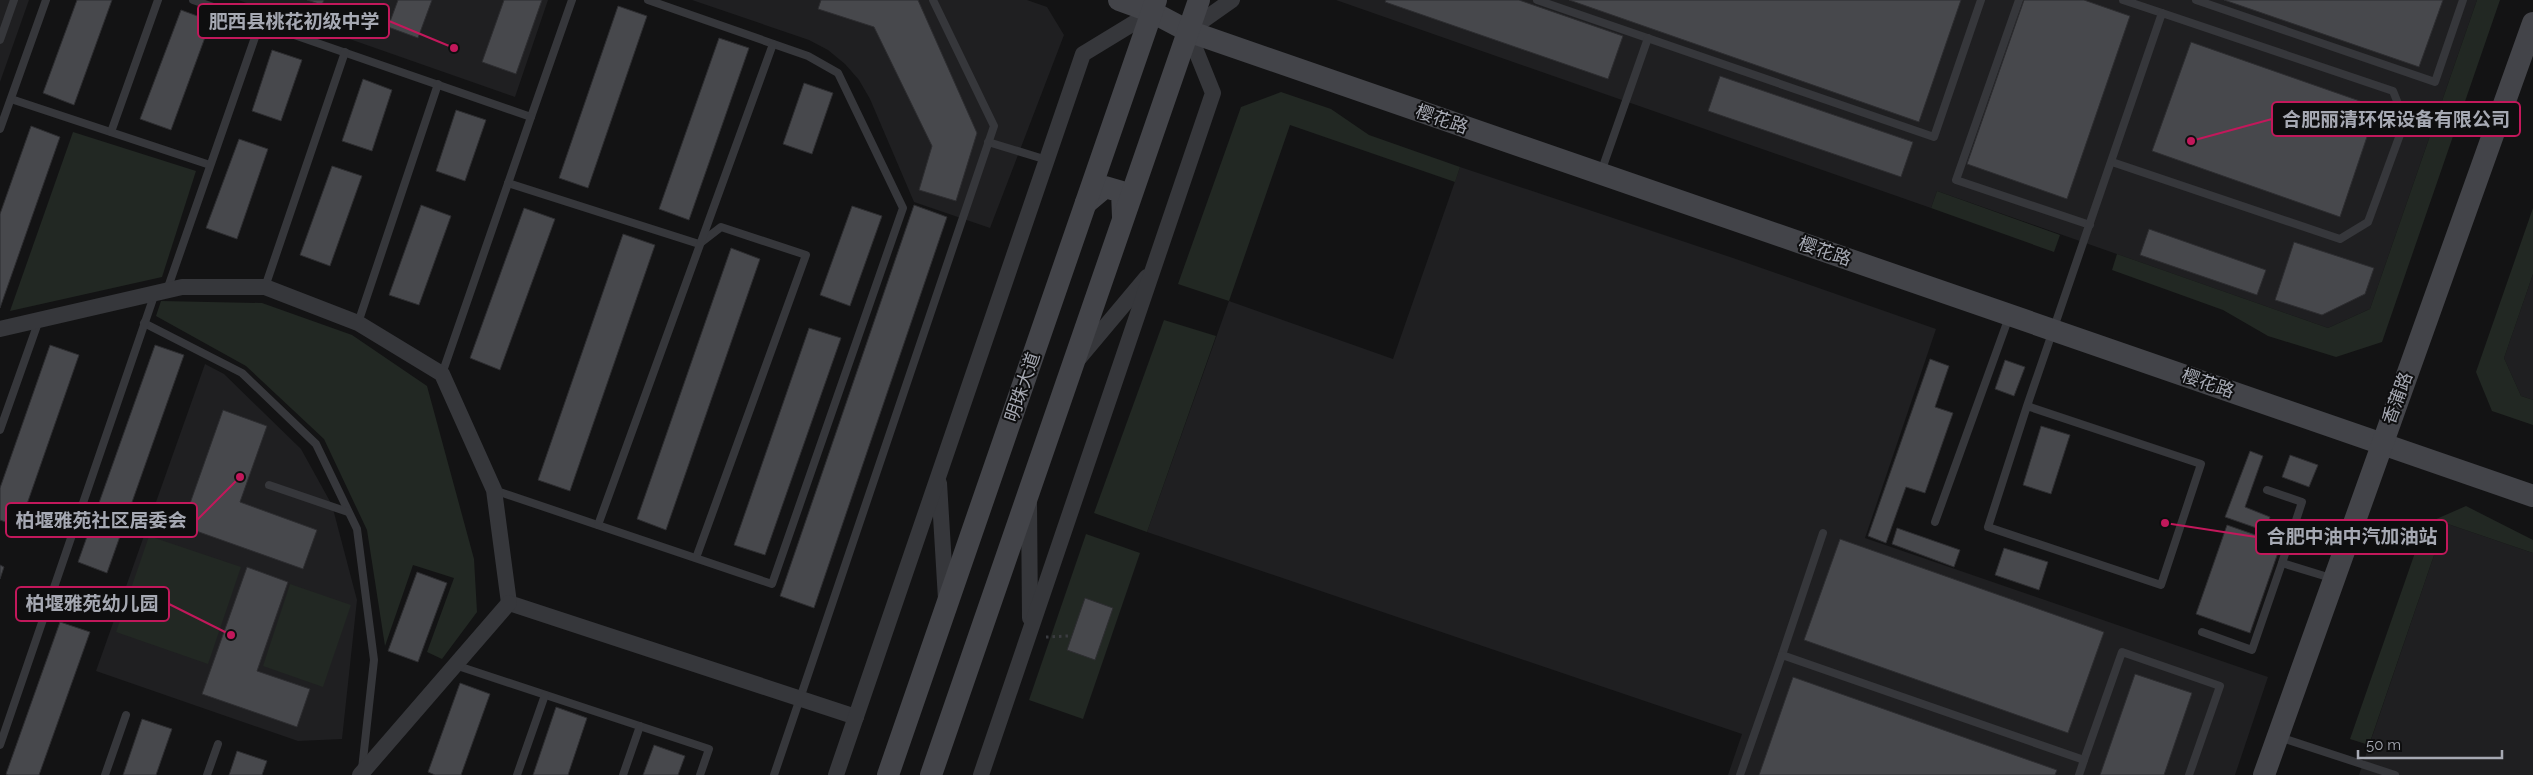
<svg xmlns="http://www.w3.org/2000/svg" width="2533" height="775" font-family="Raleway,'Noto Sans SC',sans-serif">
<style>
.built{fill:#1f1f21}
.green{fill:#222823}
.building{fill:#47484c;stroke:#2d2d30}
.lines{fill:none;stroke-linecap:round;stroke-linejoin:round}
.path{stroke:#3b3c40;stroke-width:3;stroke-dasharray:2.5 4;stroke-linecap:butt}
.lane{stroke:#36373b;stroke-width:8}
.street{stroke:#36373b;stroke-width:16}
.secondary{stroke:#434449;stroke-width:22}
.labels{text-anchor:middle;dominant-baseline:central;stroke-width:4;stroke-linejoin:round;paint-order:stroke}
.street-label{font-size:18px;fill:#a6a9b3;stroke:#0e0e0f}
.leader{fill:none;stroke:#c2185b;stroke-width:2}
.callout-dot{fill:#c2185b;stroke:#0e0e0f;stroke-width:2}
.callout{fill:#0e0e0f;stroke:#c2185b;stroke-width:2}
.callout-label{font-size:19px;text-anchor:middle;font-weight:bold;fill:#a6a9b3}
</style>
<rect width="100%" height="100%" fill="#131314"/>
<g class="built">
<path d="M0,0H29L0,82Z"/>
<path d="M238,0H548L515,97Z"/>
<path d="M692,0H1027L1047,7L1064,35L990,228L914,202L870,99L859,80L845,64L828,50L809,40Z"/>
<path d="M1336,0H2477L2370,309L2328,328L1937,191L1931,208Z"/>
<path d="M1460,167L1733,258L1936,329L1865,538L2268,677L2235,775H1728L1742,734L1147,532L1229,301L1393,359Z"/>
<path d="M2533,274V400L2521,396L2504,358Z"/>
<path d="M205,364L224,374L301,449L332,505L357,600L342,739L298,741L96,671Z"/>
<path d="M2445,523L2533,553V775H2359Z"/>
</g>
<g class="green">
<path d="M2477,0H2500L2382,342L2336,357L2268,336L2223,310L2112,270L2117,254L2328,328L2370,309Z"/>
<path d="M1281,92L1331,109L1369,135L1460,167L1455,182L1290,125L1229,301L1178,284L1241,107Z"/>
<path d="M73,132L196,171L162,277L10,311Z"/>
<path d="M1937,191L2060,235L2054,252L1931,208Z"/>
<path d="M2533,208V274L2504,358L2521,396L2533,400V425L2492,411L2476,372Z"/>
<path d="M161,301L262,303L352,335L427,386L474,559L477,612L442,659L427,652L454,578L413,565L385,646L367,530L324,439L246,366L156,316Z"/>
<path d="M1164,320L1216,336L1147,532L1094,513Z"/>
<path d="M2466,506L2533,540V553L2445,523L2369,745L2350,739L2425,524Z"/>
<path d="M1086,534L1140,553L1083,719L1029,700Z"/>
<path d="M149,536L241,567L208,664L116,632Z"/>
<path d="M290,584L351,605L323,687L263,666Z"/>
</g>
<g class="building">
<path d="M77,0H112L74,105L43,93Z"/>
<path d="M307,0H324L322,5Z"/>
<path d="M398,0H432L418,38L388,27Z"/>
<path d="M504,0H542L516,74L482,62Z"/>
<path d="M821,0H918L977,133L956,201L919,190L932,146L874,27L818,9Z"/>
<path d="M1386,0H1519L1623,36L1608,79L1385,2Z"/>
<path d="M1569,0H1961L1919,122Z"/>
<path d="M2024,0H2084L2130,16L2067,199L1967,164Z"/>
<path d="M2224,0H2443L2419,67Z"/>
<path d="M618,6L647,16L588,188L559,178Z"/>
<path d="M181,10L211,21L171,130L140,119Z"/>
<path d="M719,38L749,48L689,220L659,209Z"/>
<path d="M2191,42L2377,107L2340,217L2152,151Z"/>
<path d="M272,50L302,60L281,121L252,111Z"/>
<path d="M1720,76L1913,142L1901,177L1708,111Z"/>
<path d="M363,79L392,90L372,151L342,141Z"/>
<path d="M804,83L833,93L812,154L783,144Z"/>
<path d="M456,110L486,120L465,181L436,171Z"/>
<path d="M31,126L60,137L0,308V214Z"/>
<path d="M239,139L268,149L237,239L206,228Z"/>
<path d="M332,166L362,176L330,266L300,255Z"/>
<path d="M421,205L451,216L419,305L389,295Z"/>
<path d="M914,205L947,217L814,608L780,596Z"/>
<path d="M852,206L882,216L850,306L820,295Z"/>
<path d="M524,208L555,219L500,370L470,358Z"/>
<path d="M2149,229L2266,270L2257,295L2140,255Z"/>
<path d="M623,234L655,245L570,491L538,480Z"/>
<path d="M2294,242L2374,268L2365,294L2322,315L2275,300Z"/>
<path d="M731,248L760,259L666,530L637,519Z"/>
<path d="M809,328L841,338L765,555L734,545Z"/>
<path d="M50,345L79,355L19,527L0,520V488Z"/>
<path d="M155,345L184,355L107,573L78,562Z"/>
<path d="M1930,359L1949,366L1935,407L1953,413L1925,493L1906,487L1886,543L1868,536Z"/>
<path d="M2005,360L2025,367L2014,396L1995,389Z"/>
<path d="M223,410L267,426L240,502L317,530L303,569L182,526Z"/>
<path d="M2041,426L2070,435L2051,494L2023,485Z"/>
<path d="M2250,451L2263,456L2245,507L2270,517L2265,531L2225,517Z"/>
<path d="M2290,455L2318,465L2309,487L2282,477Z"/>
<path d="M2227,525L2281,544L2250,633L2196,614Z"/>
<path d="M1897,528L1960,550L1954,567L1892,544Z"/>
<path d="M1840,539L2104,632L2068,733L1804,640Z"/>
<path d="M2004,548L2048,562L2039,590L1995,575Z"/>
<path d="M0,565L4,567L0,579Z"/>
<path d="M247,567L288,582L257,671L310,689L297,727L202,694Z"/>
<path d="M417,572L447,583L418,662L388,651Z"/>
<path d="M1085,598L1113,608L1095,660L1067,650Z"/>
<path d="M60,622L90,632L39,775H8L6,774Z"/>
<path d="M2135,674L2192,693L2164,775H2100Z"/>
<path d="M1793,677L2057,770L2055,775H1759Z"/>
<path d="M460,683L490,694L461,775H435L428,772Z"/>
<path d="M556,707L587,718L568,775H533Z"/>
<path d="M142,719L172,729L156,775H123Z"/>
<path d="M654,745L685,756L678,775H643Z"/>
<path d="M237,751L267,761L262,775H229Z"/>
</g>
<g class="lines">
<path class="path" d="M1046,637L1068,636"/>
<g class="lane">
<path d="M193,0L531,117L572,0"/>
<path d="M1537,0L1934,137L1981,0"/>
<path d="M2019,0L1956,180L2090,225"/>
<path d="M2123,0L2162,13"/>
<path d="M2196,0L2435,82L2463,0"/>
<path d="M0,40L14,0"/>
<path d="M11,99L210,165"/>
<path d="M0,129L46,0"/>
<path d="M111,132L158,0"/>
<path d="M988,142L1047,160"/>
<path d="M1601,172L1648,38"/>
<path d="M508,183L699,244L721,227L806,255L696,558"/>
<path d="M265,287L345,52"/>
<path d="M167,290L260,23"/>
<path d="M144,323L242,373L316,444L357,529L374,660L362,769"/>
<path d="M358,323L438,84"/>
<path d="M442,374L531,117"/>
<path d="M2027,406L2201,464L2161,585L1988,527L2027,406L2162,13L2393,91L2405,121L2368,222L2340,239L2112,162"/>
<path d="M0,430L39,320"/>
<path d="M269,485L348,512"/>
<path d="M494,490L772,584L903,208L838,73L808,56L648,0"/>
<path d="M2267,490L2302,502L2282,563L2331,578"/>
<path d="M1935,522L2009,317"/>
<path d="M598,525L773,44"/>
<path d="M2202,632L2252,650L2282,563"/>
<path d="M1782,655L1823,533"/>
<path d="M455,665L709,749L700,775"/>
<path d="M2279,737L2395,775"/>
<path d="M0,745L155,293"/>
<path d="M2084,760L2122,652L2220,686L2189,775"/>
<path d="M105,775L126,715"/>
<path d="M207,775L218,744"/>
<path d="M517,775L545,695"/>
<path d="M623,775L640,726"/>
<path d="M774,775L994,126L933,0"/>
<path d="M1740,775L1782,655L2084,760L2079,775"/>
</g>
<g class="street">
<path d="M0,329L182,287H265L358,323L442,374L494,490L509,603L856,717"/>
<path d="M1079,358L1147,277"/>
<path d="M939,483L946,599"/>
<path d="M1029,503L1030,618"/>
<path d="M360,775L509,603"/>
<path d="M836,775L1083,54L1152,12V9"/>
<path d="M981,775L1213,93L1188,31L1232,0"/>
</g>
<g class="secondary">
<path d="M1119,0L1152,12L1188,31L2533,496"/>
<path d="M1086,203L1105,187L1122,192L1123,217"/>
<path d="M888,775L1156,0"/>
<path d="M931,775L1199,0"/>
<path d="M2264,775L2533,23"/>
</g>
</g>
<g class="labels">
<g class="street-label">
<text transform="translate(1442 119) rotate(19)">樱花路</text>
<text transform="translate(1825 251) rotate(19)">樱花路</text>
<text transform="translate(2208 383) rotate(19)">樱花路</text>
<text transform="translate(1022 387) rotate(-71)">明珠大道</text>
<text transform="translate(2397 398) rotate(-70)">香蒲路</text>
</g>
</g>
<path class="leader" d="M454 48L389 21M2191 141L2272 119M240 477L197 520M2165 523L2256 537M231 635L169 604"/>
<g class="callout-dot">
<circle cx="454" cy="48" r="5"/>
<circle cx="2191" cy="141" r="5"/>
<circle cx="240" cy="477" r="5"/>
<circle cx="2165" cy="523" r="5"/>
<circle cx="231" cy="635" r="5"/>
</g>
<g class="callout">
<rect x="198" y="4" width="191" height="34" rx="5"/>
<rect x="2272" y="102" width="248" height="34" rx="5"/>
<rect x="6" y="503" width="191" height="34" rx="5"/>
<rect x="2256" y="520" width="191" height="34" rx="5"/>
<rect x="16" y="587" width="153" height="34" rx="5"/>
</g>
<g class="callout-label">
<text x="294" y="28">肥西县桃花初级中学</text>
<text x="2396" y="126">合肥丽清环保设备有限公司</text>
<text x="101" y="527">柏堰雅苑社区居委会</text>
<text x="2352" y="543">合肥中油中汽加油站</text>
<text x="92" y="610">柏堰雅苑幼儿园</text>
</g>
<path d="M2358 750v8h144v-8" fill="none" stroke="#a6a9b3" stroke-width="2.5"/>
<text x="2366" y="750" font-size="15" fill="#a6a9b3" stroke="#0e0e0f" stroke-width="4" paint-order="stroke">50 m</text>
</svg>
